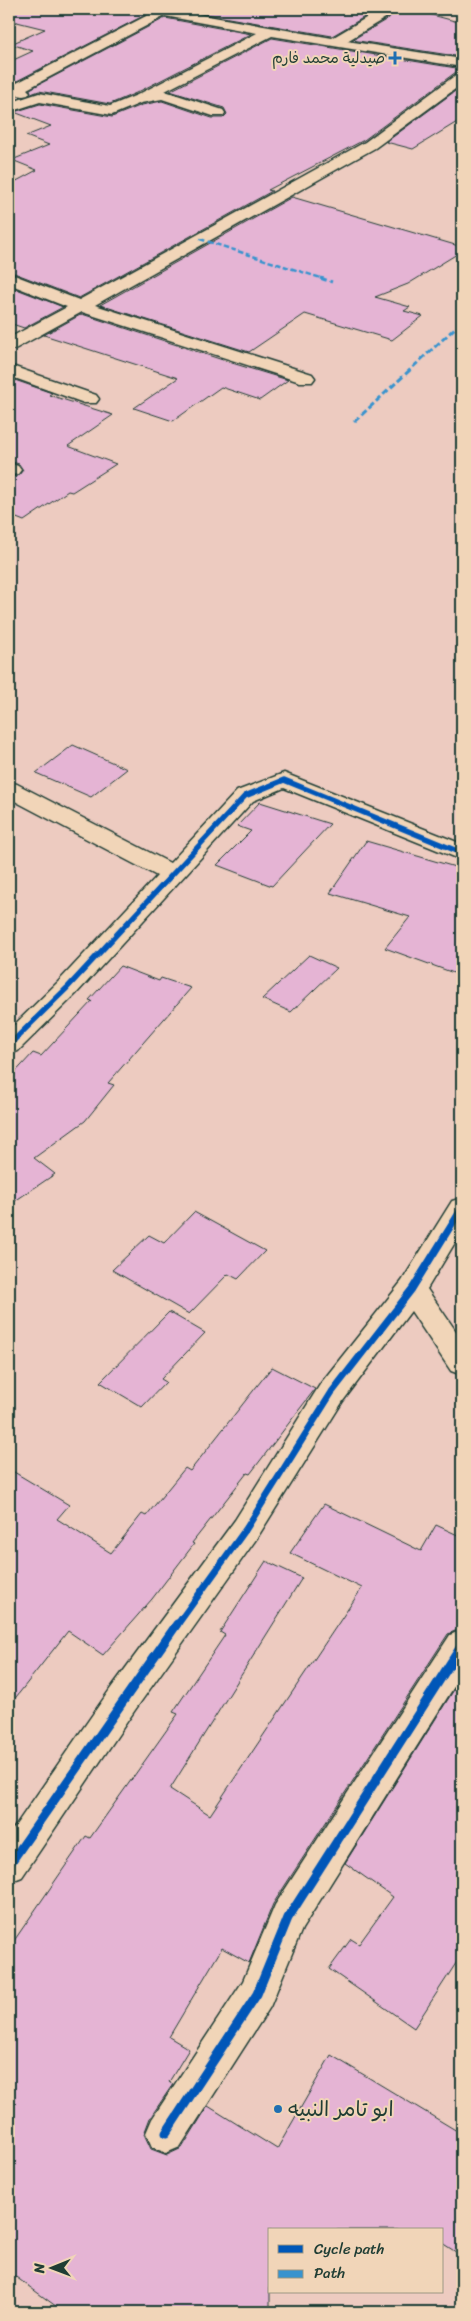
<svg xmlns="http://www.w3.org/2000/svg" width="471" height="2321" font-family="Sriracha,'Playpen Sans Arabic',sans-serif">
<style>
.building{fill:#e5b4d4;stroke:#1f3d34}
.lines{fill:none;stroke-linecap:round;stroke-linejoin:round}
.street-casing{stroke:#1f3d34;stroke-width:3}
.street{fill:#f1d5b8;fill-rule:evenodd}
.quiet-far1{stroke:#3993ce;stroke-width:2.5;stroke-dasharray:5.5 2.5;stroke-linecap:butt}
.quiet{stroke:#3993ce;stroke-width:3;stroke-dasharray:7 3;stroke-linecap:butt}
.cycleway-far2-casing{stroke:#f1d5b8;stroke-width:8}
.cycleway-far1-casing{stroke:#f1d5b8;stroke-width:10}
.cycleway-casing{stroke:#f1d5b8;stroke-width:12}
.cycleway-far2{stroke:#0057b8;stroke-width:5.5}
.cycleway-far1{stroke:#0057b8;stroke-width:7}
.cycleway{stroke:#0057b8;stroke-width:9}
.poi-dot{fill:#1f6fb2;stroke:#f1d5b8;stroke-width:2}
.labels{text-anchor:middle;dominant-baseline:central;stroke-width:4;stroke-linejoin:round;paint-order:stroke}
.far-poi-label{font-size:15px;fill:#1f3d34;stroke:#f1d5b8;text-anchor:end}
.near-poi-label{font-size:21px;fill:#1f3d34;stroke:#f1d5b8;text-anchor:start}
</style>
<rect width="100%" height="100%" fill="#edcbc0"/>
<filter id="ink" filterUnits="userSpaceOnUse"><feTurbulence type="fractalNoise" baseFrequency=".02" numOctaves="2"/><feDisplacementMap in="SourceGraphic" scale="10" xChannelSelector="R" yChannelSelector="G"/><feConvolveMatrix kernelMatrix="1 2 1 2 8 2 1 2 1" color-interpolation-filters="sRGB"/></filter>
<g filter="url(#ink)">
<g class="building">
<path d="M9,9H138L140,13L145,15L9,85V62L33,51L11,44L45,29L9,20Z"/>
<path d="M177,9H355L359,14L366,16L332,36Z"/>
<path d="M384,9H410L462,23V57L352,40L389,18L391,14Z"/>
<path d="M165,18L251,34L136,93L110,104L39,91L31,94L30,89Z"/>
<path d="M272,38L462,69V71L456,72L364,140L268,190L272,191L79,298L9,271V185L37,170L12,160L49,145L26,136L51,126L14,112L40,104L112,117L142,105L162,101L212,118H223L227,114L224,108L170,91Z"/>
<path d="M462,86V119L413,149L386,142Z"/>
<path d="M292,197L462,247V251L408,284L375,297L410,307L404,311L423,316L392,340L305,314L249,352L100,305Z"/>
<path d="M9,286L63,307L24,328L9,323Z"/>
<path d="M82,314L232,363L288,380L260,400L221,387L173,421L134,408L178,378L44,335Z"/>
<path d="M9,378L52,393L49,395L113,415L68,446L116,464L72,492L68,491L24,521L9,515V477L18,476L23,470L19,464L9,461Z"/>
<path d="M73,745L127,769L91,797L36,773Z"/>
<path d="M260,802L330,824L272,886L217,865L251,831L237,826Z"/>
<path d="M366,841L462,869V976L385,948L410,917L330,893Z"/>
<path d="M309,955L337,968L291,1012L262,999Z"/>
<path d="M120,966L159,981L161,978L191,988L108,1083L114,1085L85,1121L34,1158L55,1174L9,1205V1079L33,1053L41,1056L92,1001L89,1000Z"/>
<path d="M194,1212L265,1251L238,1279L228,1274L189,1314L112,1270L149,1235L164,1243Z"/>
<path d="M169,1312L205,1333L161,1379L166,1382L142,1407L100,1382Z"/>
<path d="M272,1367L315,1389L250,1474L247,1473L192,1543L194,1544L152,1599L103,1655L68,1631L9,1706V1469L69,1505L57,1519L111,1553L142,1514L146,1516L185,1468L190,1471Z"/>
<path d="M324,1504L421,1551L436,1525L462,1537V1628L448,1634L273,1904L249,1963L222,1948L169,2037L189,2049L169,2082L173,2084L150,2118L144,2134L151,2149L167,2155L182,2148L208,2106L277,2149L331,2055L462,2134V2256L442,2243V2230H270V2312H64L9,2272V1948L86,1836L90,1838L178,1714L173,1712L225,1635L220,1632L266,1561L302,1578L170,1789L210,1815L362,1588L290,1553Z"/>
<path d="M462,1677V1954L414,2028L329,1969L351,1939L359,1944L393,1897L345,1863Z"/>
</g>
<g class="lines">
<defs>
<g id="street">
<path d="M140,9H168L332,38L371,15L359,12L357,9C368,9 381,6 389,14L387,17L347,41L462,59V67L272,36L165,91L223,110L225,113L223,116H213L162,99L141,103L112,115L40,102L9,112V103L39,93L110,106L137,95L257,33L165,16L27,89L30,92L28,95L23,96L9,93V87L150,14L142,12Z"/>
<path d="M462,73V84L375,148L95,305L312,374L315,378L312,382H300L82,312L15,349L9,350V338L67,307L9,284V273L79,300L365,142L457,74Z"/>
<path d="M9,365L96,395L99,399L96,403H84L9,376Z"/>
<path d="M9,463L18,466L21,470L18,474L9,475Z"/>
<path d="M284,773L462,844V860L284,788L253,801L76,994L18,1051L9,1054V1030L58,982L157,876L9,798V782L17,784L170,863L237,791Z"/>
<path d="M462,1198V1231L427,1289L462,1340V1375L451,1371L411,1311L343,1401L257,1538L135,1710L22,1877L9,1882V1835L111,1688L235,1520L321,1383L402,1281L452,1201Z"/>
<path d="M462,1630V1674L302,1929L270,2007L180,2147L166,2153L152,2147L146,2133L152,2119L243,1981L275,1905L450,1635Z"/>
</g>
</defs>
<use href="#street" class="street-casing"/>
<use href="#street" class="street"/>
<path class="quiet-far1" d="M200,239L324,279"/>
<g class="quiet">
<path d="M320,278L332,282"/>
<path d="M354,422L455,328L462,326"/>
</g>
<defs>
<path id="cycleway-far2" d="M9,1045L67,988L245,796L284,780L462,853"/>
<path id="cycleway-far1" d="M177,1625L246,1529L332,1392L412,1289L462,1208"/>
<g id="cycleway">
<path d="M9,1865L177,1624"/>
<path d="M166,2133L257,1994L288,1918L462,1645"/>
</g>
</defs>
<use href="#cycleway-far2" class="cycleway-far2-casing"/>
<use href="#cycleway-far1" class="cycleway-far1-casing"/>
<use href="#cycleway" class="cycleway-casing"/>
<use href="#cycleway-far2" class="cycleway-far2"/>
<use href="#cycleway-far1" class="cycleway-far1"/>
<use href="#cycleway" class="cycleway"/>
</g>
</g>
<g class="poi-dot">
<path d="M392.5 50.5h5v5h5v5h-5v5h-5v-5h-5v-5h5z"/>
<circle cx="278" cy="2109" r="5"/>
</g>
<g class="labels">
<g class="far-poi-label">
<text x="385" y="58">صيدلية محمد فارم</text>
</g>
<g class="near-poi-label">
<text x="288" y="2109">ابو تامر النبيه</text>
</g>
</g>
<rect width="471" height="2321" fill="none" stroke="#f1d5b8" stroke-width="30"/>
<rect x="15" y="15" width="441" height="2291" fill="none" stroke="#1f3d34" stroke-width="2" filter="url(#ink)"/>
<rect x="268" y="2228" width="175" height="65" fill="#f1d5b8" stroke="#9d9883"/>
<rect x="278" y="2245" width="25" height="8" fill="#0057b8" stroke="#9d9883"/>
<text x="314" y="2254" font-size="15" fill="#1f3d34">Cycle path</text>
<rect x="278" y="2270" width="25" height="8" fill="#3993ce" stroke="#9d9883"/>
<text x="314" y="2278" font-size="15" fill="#1f3d34">Path</text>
<g transform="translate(52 2268) rotate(269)" stroke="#f1d5b8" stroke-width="4" paint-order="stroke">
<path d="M0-4L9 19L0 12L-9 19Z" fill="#1f3d34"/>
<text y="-8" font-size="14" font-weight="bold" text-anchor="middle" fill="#1f3d34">N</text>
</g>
</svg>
